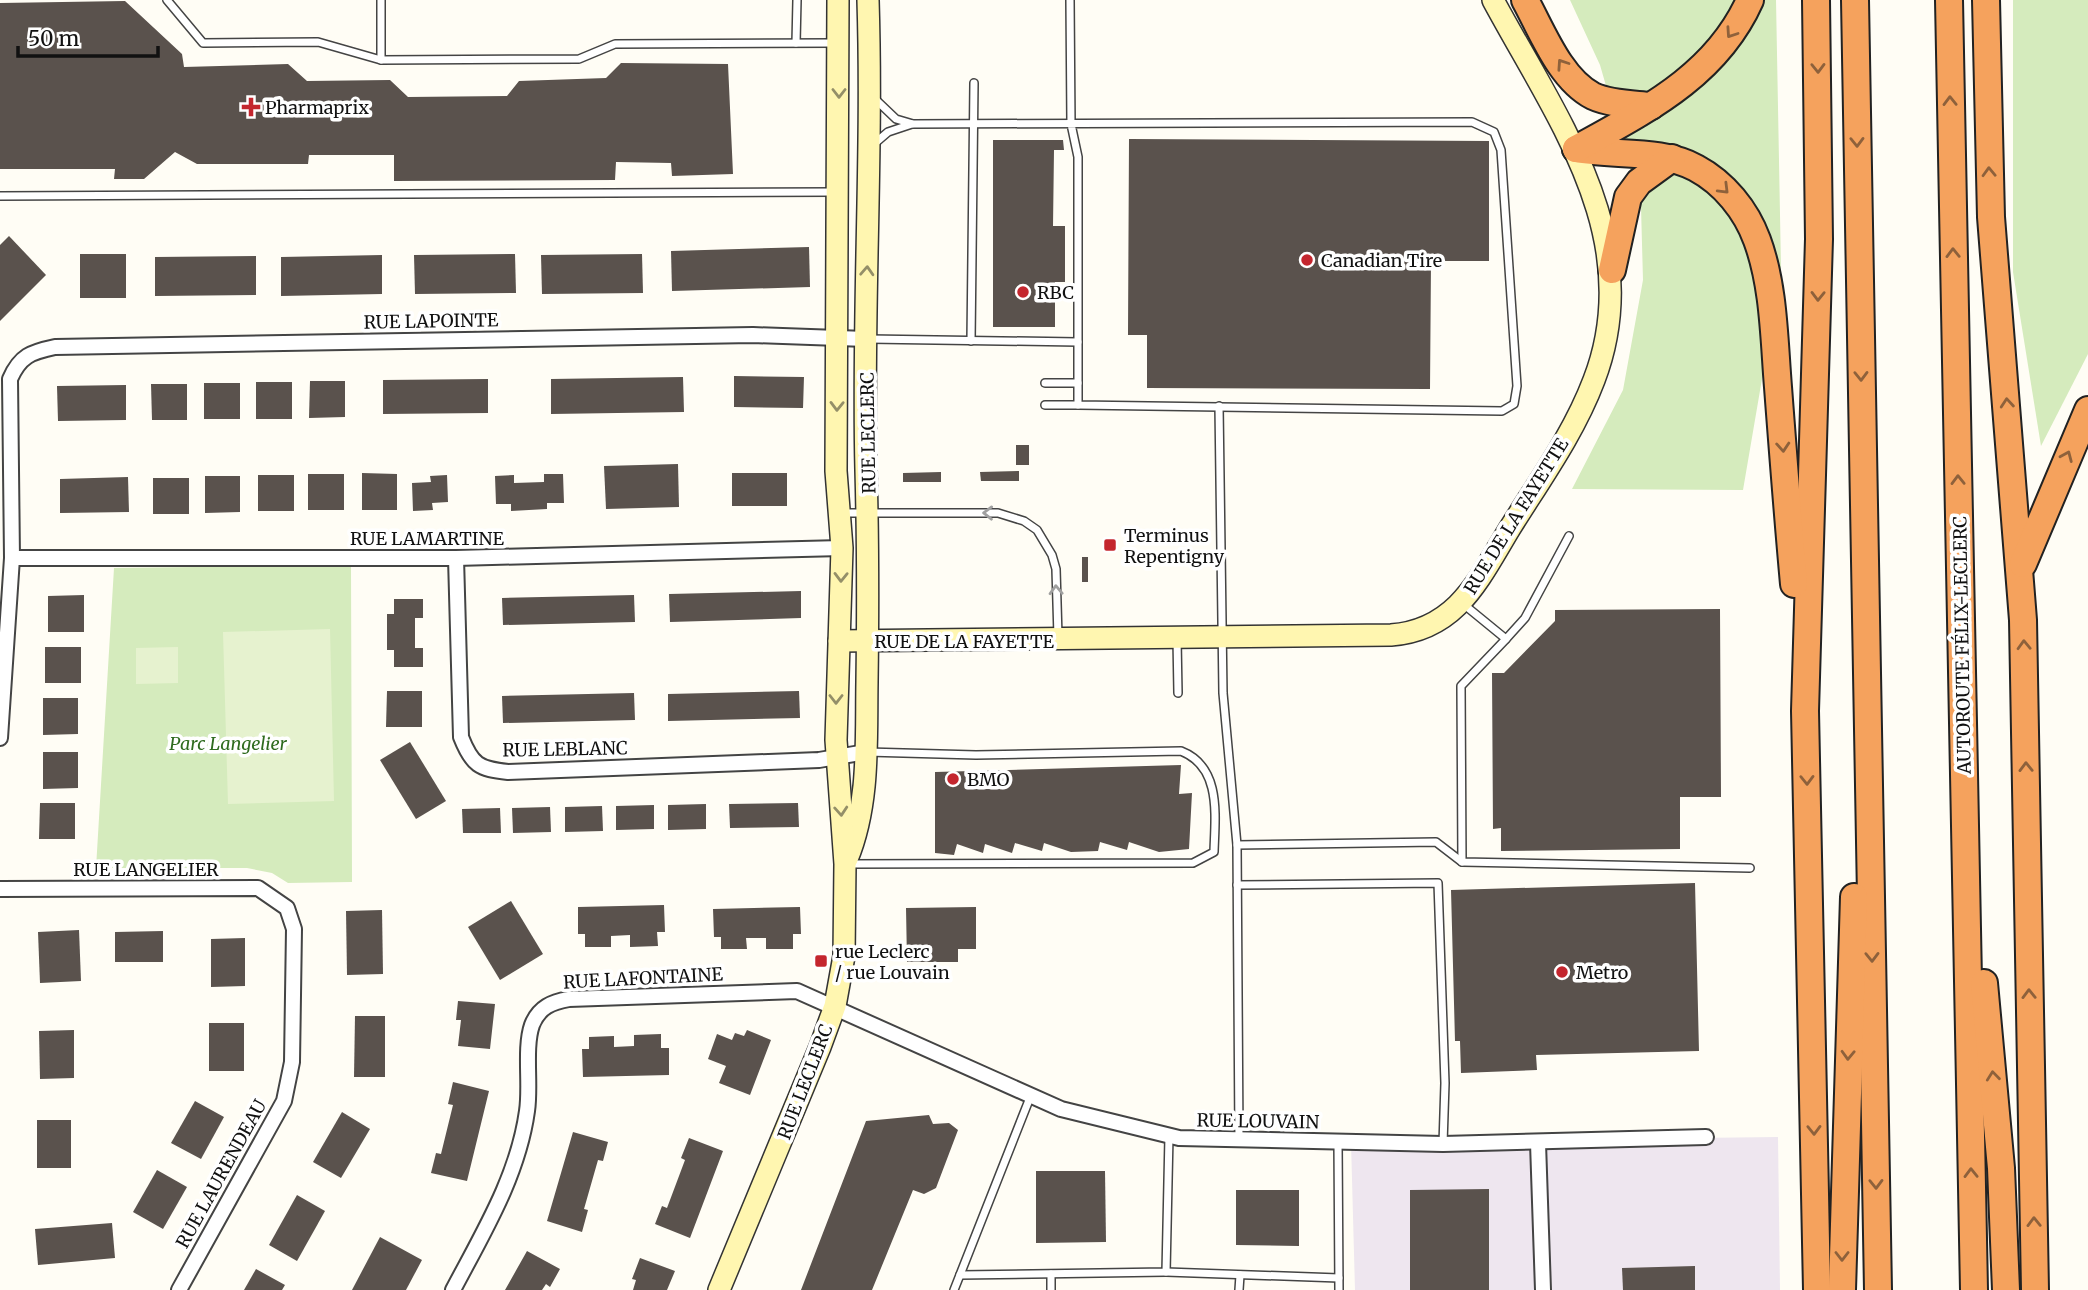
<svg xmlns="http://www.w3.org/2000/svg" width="2088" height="1290" font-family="Merriweather,serif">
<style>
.industrial{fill:#eee6ef}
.green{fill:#d5ebbd}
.pitch{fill:#e6f2cf}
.building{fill:#5a524d}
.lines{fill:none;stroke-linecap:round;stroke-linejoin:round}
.lane-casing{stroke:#444;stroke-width:10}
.street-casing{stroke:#444;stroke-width:18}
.secondary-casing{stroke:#333;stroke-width:24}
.highway-casing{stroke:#222;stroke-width:30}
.lane{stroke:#fff;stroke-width:7}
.street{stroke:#fff;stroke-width:14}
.secondary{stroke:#fff6b0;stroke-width:21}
.highway{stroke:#f5a25d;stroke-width:26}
.oneway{stroke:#8e613b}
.oneway2{stroke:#948f68}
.oneway3{stroke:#a0a0a0}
.poi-dot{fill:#c4262e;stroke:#fff;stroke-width:2.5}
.labels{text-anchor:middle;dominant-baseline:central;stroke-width:7;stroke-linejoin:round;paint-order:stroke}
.poi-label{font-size:18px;fill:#111;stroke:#fff;text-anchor:start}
.street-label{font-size:18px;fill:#111;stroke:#fff}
.park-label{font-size:18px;font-style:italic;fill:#2f6b1f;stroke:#fff}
</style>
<rect width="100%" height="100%" fill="#fffdf5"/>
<path class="industrial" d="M1778,1137L1780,1290H1355L1351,1142Z"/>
<g class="green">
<path d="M1570,0H1776L1781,268L1743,490L1572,489L1623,390L1643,280L1641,207L1600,65Z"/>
<path d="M2013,0H2088V354L2041,446L2013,272Z"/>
<path d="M351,565L352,882L288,883L272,873L247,868H96L114,568Z"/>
</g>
<g class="pitch">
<path d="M330,629L334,801L228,804L223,632Z"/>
<path d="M178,647V683L136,684V648Z"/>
</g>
<g class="building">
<path d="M125,1L182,54L184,67L288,64L307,81L390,80L408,97L507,96L519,81L606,78L621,63L728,64L733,174L672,176L671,163L616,162L615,180L394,181V155H309L308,164H197L175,152L144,179H114L115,169H0V3Z"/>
<path d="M1129,139L1489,141V261H1431L1430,389L1147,388V335H1128Z"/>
<path d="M993,140H1063L1064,150H1054L1053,226H1065V282H1055V327H993Z"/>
<path d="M9,236L46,275L0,321V245Z"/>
<path d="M809,247L810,287L672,291L671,251Z"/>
<rect x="80" y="254" width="46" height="44"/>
<path d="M515,254L516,293L415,294L414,255Z"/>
<path d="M642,254L643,293L542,294L541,255Z"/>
<path d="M382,255V294L281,296V257Z"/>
<path d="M256,256V295L155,296V257Z"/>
<path d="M734,376L804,377L803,408L734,407Z"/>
<path d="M683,377L684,412L551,414V379Z"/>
<path d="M488,379V413L383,414V380Z"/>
<path d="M310,381H345V417L309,418Z"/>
<rect x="256" y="382" width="36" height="37"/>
<rect x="204" y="383" width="36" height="36"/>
<path d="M151,384H187V420H152Z"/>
<path d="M126,385V420L58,421L57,386Z"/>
<rect x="1016" y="445" width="13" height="20"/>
<path d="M678,464L679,507L606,509L604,466Z"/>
<path d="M1019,471V481H981L980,472Z"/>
<path d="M941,472V482H903V473Z"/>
<path d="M362,473L397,474V510H362Z"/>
<rect x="732" y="473" width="55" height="33"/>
<rect x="308" y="474" width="36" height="36"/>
<path d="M544,474H563L564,503H547V509L511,511V504H496L495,476L514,475V483L544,482Z"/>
<rect x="258" y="475" width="36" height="36"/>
<path d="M447,475L448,502L432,503L433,510L413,511L412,483L431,482L430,476Z"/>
<path d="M205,476H240V512L205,513Z"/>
<path d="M128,477L129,512L60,513V479Z"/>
<rect x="153" y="478" width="36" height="36"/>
<rect x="1082" y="557" width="6" height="25"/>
<path d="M801,591V618L670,622L669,594Z"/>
<path d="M84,595V632H48V596Z"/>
<path d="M634,595L635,622L503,625L502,598Z"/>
<path d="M394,599H423V618H415V648H423V667H394V650H387V614H394Z"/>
<path d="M1720,609L1721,797H1680V849L1501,851V828L1493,829L1492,673H1504L1555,621V610Z"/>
<rect x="45" y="647" width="36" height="36"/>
<path d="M387,691H422V727H386Z"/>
<path d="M799,691L800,718L668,721V694Z"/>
<path d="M634,693L635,720L503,723L502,696Z"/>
<path d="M43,698H78V734L43,735Z"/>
<path d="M410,742L446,801L416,819L380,760Z"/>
<path d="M43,752H78V788L43,789Z"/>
<path d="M1181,765L1179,794L1192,793L1189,849L1159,852L1129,842L1127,850L1100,842L1098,851L1071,852L1044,843L1042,851L1015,843L1012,853L985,844L983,853L957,844L954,855L935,853V772Z"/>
<path d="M40,803H75V839H39Z"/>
<path d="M798,803L799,827L730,828L729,804Z"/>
<path d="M706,804V829L668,830V805Z"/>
<path d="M654,805V829L616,830V806Z"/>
<path d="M602,806L603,831L565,832V807Z"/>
<path d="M550,807L551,832L513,833L512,808Z"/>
<path d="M500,808L501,833H463L462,809Z"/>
<path d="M1695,883L1699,1051L1536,1055L1537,1070L1461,1073L1460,1041H1455L1451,890Z"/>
<path d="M511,901L543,954L500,980L468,927Z"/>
<path d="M664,905L665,932H657L658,946L630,947V935L611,936V947H585V934H578V907Z"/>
<path d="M800,907L801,934H793V949H766V938H746L747,949H721V937H714L713,909Z"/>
<path d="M976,907V949H958V962H907L906,908Z"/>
<path d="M382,910L383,974L347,975L346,911Z"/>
<path d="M79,930L81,981L40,983L38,932Z"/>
<path d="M163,931V962H115V932Z"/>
<path d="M245,938V986L211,987V939Z"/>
<path d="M458,1001L495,1004L490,1049L458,1046L461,1020H456Z"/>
<path d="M355,1016H385V1077H354Z"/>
<rect x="209" y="1023" width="35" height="48"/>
<path d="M74,1030V1078L40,1079L39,1031Z"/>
<path d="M747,1030L771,1040L750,1095L719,1083L726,1066L708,1059L717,1034L732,1040L735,1033L744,1036Z"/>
<path d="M661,1034V1048H669V1075L583,1077L582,1049H589V1037L614,1036V1047L634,1046V1035Z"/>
<path d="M453,1082L489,1091L467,1181L431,1173L436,1153L441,1154L453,1105L448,1104Z"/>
<path d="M195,1101L224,1117L201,1159L171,1143Z"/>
<path d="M342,1112L370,1129L341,1178L313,1162Z"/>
<path d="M929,1115L933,1124L949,1123L958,1130L936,1188L924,1194L913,1190L872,1290H801L866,1121Z"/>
<rect x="37" y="1120" width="34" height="48"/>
<path d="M573,1132L608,1142L603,1161L598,1160L584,1209L588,1210L582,1232L547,1221Z"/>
<path d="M689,1138L723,1151L690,1238L655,1224L662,1206L667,1208L685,1160L681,1158Z"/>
<path d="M157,1170L187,1187L163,1229L133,1212Z"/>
<path d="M1036,1171H1105L1106,1242L1036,1243Z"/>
<path d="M1489,1189V1290H1410V1190Z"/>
<path d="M1236,1190H1299V1246L1236,1245Z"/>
<path d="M297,1195L325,1211L297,1261L269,1245Z"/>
<path d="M112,1223L115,1258L38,1265L35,1229Z"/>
<path d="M380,1237L422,1260L406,1290H352Z"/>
<path d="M527,1251L560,1269L550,1287L546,1284L542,1290H505Z"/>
<path d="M640,1258L675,1271L667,1290H633L636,1280L632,1279Z"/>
<path d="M1695,1266V1290H1623L1622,1268Z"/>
<path d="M256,1269L285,1285L282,1290H244Z"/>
</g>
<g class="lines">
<defs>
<g id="lane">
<path d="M167,0L203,43L318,42L381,60L579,59L615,44L834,43"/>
<path d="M381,0V60"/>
<path d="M796,43L797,0"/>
<path d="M874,98L896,119L913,124L1472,122L1494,132L1501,150L1517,386L1514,404L1502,411L1078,405V157L1071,124L1070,0"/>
<path d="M874,144L888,132L912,124"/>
<path d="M0,196L835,192"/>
<path d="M869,339L1078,342"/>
<path d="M971,341L974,83"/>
<path d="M1045,383H1078"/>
<path d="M1045,405H1078"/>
<path d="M1219,406L1223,693L1237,845L1239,1139"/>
<path d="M843,513H998L1024,521L1037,530L1052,555L1056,569L1058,637"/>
<path d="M1462,603L1506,639L1525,618L1569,536"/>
<path d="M1177,639L1178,693"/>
<path d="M1237,845L1436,842L1462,862L1750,868"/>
<path d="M1462,862L1461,686L1506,639"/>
<path d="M847,864L1193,863L1214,852C1215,816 1222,767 1181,751L976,755L867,752"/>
<path d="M1237,885L1438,883L1445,1083L1443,1144"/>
<path d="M1338,1142L1339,1290"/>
<path d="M1166,1272L1339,1278"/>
<path d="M960,1275L1166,1272L1169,1136"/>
<path d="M954,1290L1031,1095"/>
<path d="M1051,1290V1274"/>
<path d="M1239,1290L1240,1275"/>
</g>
<g id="street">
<path d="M12,558H456L842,548"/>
<path d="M456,558L461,737C472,765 479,769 508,772L819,760L866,752"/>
<path d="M0,738L12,558L10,379C20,356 31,352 55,347L753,335L866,339"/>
<path d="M0,889L258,888L287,908L294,929L292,1062L284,1101L179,1290"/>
<path d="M1538,1143L1543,1290"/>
<path d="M453,1290C483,1233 518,1176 527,1111C531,1086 524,1048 532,1025C539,1007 552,1002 569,999L797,991L1061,1109L1179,1138L1443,1144L1706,1137"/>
</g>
<g id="secondary">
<path d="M839,641L1391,635C1457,630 1479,579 1510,528C1540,480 1574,433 1594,380C1648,239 1557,119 1493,0"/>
<path d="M847,859C870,804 866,740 867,682C868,611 868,541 866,470C862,314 873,157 868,0"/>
<path d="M719,1290L820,1047L835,1006L844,956L845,864L836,740L842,548L836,471L838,0"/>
</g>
<g id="highway">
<path d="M1525,0C1542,31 1560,79 1593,96C1610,104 1633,104 1651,106"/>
<path d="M1816,0L1819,239L1805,711L1817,1290"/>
<path d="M1855,0L1878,1290"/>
<path d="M1949,0L1974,1290"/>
<path d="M1986,0L1991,217L2023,620L2035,1290"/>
<path d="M1576,149C1615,156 1662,149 1696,168C1724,183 1746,210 1757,240C1774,286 1774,338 1778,387C1783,453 1788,518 1794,584"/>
<path d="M1576,149C1646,110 1716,76 1750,0"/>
<path d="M1612,270L1628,197L1639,182L1672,158"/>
<path d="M2023,564L2088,410"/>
<path d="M1984,983L2001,1168L2006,1290"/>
<path d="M1842,1290L1854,897"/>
</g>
</defs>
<use href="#lane" class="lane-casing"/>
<use href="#street" class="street-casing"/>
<use href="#secondary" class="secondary-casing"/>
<use href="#highway" class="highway-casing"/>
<use href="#lane" class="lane"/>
<use href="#street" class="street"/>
<use href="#secondary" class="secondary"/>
<use href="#highway" class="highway"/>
</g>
<defs><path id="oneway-chevron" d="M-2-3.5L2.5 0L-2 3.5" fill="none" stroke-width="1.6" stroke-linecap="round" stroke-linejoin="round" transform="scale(1.75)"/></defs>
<g class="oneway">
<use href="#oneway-chevron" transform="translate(1731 33) rotate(124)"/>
<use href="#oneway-chevron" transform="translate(1562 64) rotate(-124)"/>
<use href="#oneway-chevron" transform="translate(1818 68) rotate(89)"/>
<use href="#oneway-chevron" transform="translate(1950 101) rotate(-91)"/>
<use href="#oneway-chevron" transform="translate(1857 142) rotate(89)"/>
<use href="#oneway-chevron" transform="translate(1989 172) rotate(-92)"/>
<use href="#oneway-chevron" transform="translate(1724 189) rotate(45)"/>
<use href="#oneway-chevron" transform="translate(1953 253) rotate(-91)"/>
<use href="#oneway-chevron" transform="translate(1818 296) rotate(91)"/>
<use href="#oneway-chevron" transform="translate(1861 376) rotate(89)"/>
<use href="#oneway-chevron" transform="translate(2007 403) rotate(-95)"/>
<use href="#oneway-chevron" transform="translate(1783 447) rotate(86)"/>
<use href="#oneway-chevron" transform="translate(2067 456) rotate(-67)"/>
<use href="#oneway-chevron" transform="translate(1958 480) rotate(-91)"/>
<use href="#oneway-chevron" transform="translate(2024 645) rotate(-92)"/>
<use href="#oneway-chevron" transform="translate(2026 767) rotate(-91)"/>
<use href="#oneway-chevron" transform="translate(1807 780) rotate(89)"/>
<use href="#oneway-chevron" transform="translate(1872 957) rotate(89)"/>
<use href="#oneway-chevron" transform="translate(2029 994) rotate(-91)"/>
<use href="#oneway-chevron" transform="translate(1848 1055) rotate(92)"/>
<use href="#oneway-chevron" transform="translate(1993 1076) rotate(-96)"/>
<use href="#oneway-chevron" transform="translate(1814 1130) rotate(89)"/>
<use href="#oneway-chevron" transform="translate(1971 1173) rotate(-91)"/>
<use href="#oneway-chevron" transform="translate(1876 1184) rotate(89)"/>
<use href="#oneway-chevron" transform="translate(2034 1222) rotate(-91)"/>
<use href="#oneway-chevron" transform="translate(1842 1256) rotate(90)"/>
</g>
<g class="oneway2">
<use href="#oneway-chevron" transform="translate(839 93) rotate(90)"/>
<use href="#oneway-chevron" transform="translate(867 271) rotate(-87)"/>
<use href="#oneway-chevron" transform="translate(837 406) rotate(91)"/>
<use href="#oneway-chevron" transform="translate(841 577) rotate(91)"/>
<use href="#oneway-chevron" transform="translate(836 699) rotate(90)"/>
<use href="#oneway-chevron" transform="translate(841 811) rotate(86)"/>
</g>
<g class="oneway3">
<use href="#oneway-chevron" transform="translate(988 513) rotate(-179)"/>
<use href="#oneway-chevron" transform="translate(1056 590) rotate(-92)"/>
</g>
<g class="poi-dot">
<path d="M247.5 96.5h7v7h7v7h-7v7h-7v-7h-7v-7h7z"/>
<circle cx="1307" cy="260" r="7"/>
<circle cx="1023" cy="292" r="7"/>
<rect x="1103" y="538" width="14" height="14" rx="3.5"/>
<circle cx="953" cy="779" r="7"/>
<rect x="814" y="954" width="14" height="14" rx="3.5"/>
<circle cx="1562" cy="972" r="7"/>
</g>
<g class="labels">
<g class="poi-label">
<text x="265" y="107">Pharmaprix</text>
<text x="1321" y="260">Canadian Tire</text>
<text x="1037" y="292">RBC</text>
<text x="1124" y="535">Terminus<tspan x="1124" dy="21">Repentigny</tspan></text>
<text x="967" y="779">BMO</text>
<text x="835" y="951">rue Leclerc<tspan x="835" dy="21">/ rue Louvain</tspan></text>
<text x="1576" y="972">Metro</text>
</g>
<g class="street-label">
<text transform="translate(431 321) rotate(-1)">RUE LAPOINTE</text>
<text transform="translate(868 433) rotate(-91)">RUE LECLERC</text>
<text transform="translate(1516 516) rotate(-58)">RUE DE LA FAYETTE</text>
<text x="427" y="538">RUE LAMARTINE</text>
<text x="964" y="641">RUE DE LA FAYETTE</text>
<text transform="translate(1962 645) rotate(-91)">AUTOROUTE FÉLIX-LECLERC</text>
<text transform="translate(565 749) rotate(-1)">RUE LEBLANC</text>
<text x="146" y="869">RUE LANGELIER</text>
<text transform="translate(643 978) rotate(-3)">RUE LAFONTAINE</text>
<text transform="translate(805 1082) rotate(-69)">RUE LECLERC</text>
<text transform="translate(1258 1121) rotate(1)">RUE LOUVAIN</text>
<text transform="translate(221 1174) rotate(-61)">RUE LAURENDEAU</text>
</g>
<g class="park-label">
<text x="228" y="743">Parc Langelier</text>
</g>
</g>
<path d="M18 46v10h140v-10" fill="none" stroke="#111111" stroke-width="3.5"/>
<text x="28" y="46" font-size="21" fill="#111111" stroke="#ffffff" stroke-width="5" paint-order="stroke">50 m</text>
</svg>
